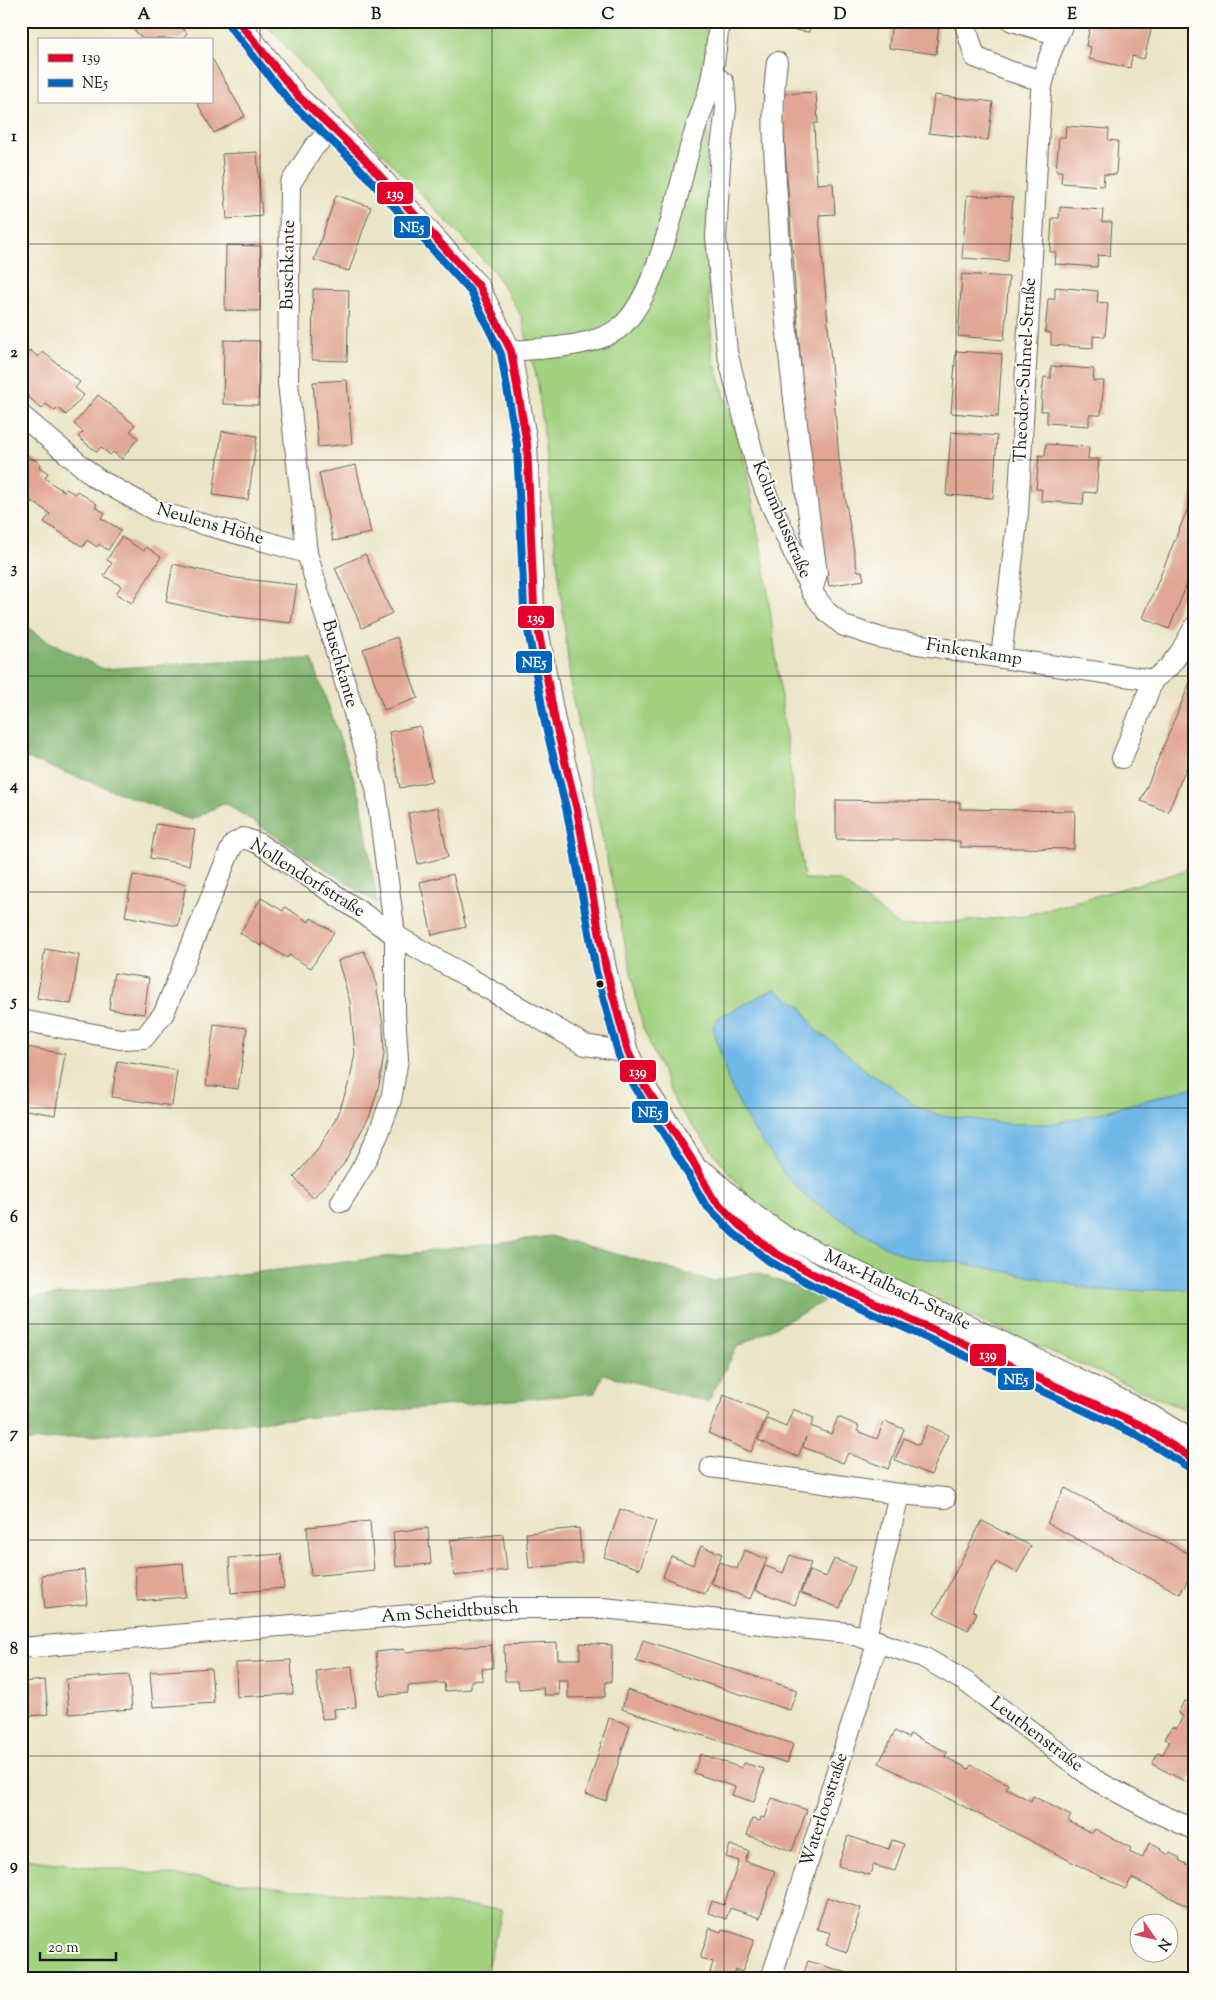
<svg xmlns="http://www.w3.org/2000/svg" width="1216" height="2000" font-family="'Sorts Mill Goudy',serif">
<style>
.green{fill:#a2d180;stroke:#5f764e}
.forest{fill:#81b36e;stroke:#4e6845}
.water{fill:#6fb8e7;stroke:#466a82}
.building{fill:#e1a794}
.lines{fill:none;stroke-linecap:round;stroke-linejoin:round}
.street-casing{stroke:#646258;stroke-width:22}
.street{stroke:#fff;stroke-width:20}
.bus-1-casing{stroke:#fdfcf7;stroke-width:11}
.bus-2-casing{stroke:#fdfcf7;stroke-width:11}
.bus-1{stroke:#e4002b;stroke-width:8}
.bus-2{stroke:#0065bd;stroke-width:8}
.grid{fill:none;stroke:#1c1c1c;stroke-width:1;stroke-opacity:0.55}
.bus-dot{fill:#1c1c1c;stroke:#fdfcf7;stroke-width:2}
.labels{text-anchor:middle;dominant-baseline:central;stroke-width:4;stroke-linejoin:round;paint-order:stroke}
.street-label{font-size:18px;fill:#1c1c1c;stroke:#fdfcf7}
.line-badge{stroke:#fdfcf7;stroke-width:2}
.badge-label{font-size:14px;text-anchor:middle;font-weight:bold;fill:#fff}
.neatline{fill:none;stroke:#1c1c1c;stroke-width:2}
.grid-label{font-size:16px;text-anchor:middle;font-weight:bold;fill:#1c1c1c}
</style>
<rect width="100%" height="100%" fill="#fdfcf7"/>
<filter id="ink" filterUnits="userSpaceOnUse"><feTurbulence type="fractalNoise" baseFrequency=".02" numOctaves="2"/><feDisplacementMap in="SourceGraphic" scale="10" xChannelSelector="R" yChannelSelector="G"/><feConvolveMatrix kernelMatrix="1 2 1 2 8 2 1 2 1" color-interpolation-filters="sRGB"/></filter>
<filter id="wash" filterUnits="userSpaceOnUse"><feTurbulence type="fractalNoise" baseFrequency=".0096" numOctaves="4" result="noise"/><feDisplacementMap in="SourceGraphic" scale="20" xChannelSelector="R" yChannelSelector="G"/><feGaussianBlur stdDeviation="1.12" result="paint"/><feColorMatrix in="noise" values="0 0 0 0 0 0 0 0 0 0 0 0 0 0 0 0 0 1.4 0 .05"/><feComposite in="paint" operator="in"/></filter>
<g filter="url(#wash)">
<rect width="100%" height="100%" fill="#ebe5c7"/>
<g class="green">
<path d="M263,21H711L707,156L708,264L712,354L745,463L765,571L804,879L839,880L901,927L1024,916L1185,871L1195,835V1414L776,1232L677,1106L643,1028L572,696L538,384L521,315L493,270L380,151Z"/>
<path d="M21,1859L503,1910L484,1979H21Z"/>
</g>
<g class="forest">
<path d="M21,623L48,641L103,669L222,661L312,659L361,799L377,903L225,803L191,820L21,756Z"/>
<path d="M551,1236L713,1281L754,1272L829,1299L737,1347L708,1402L603,1374L595,1393L21,1442V1299L320,1265Z"/>
</g>
<path class="water" d="M774,989L803,1008L815,1030L833,1042L870,1074L891,1086L914,1105L939,1115L1008,1124H1050L1080,1118L1195,1087V1289L1102,1291L958,1262L906,1257L876,1242L804,1195L784,1173L748,1121L729,1083L713,1027L719,1017Z"/>
<g id="blocks">
<g class="building">
<path d="M126,21H176L187,33L182,39H143Z"/>
<path d="M740,21H811L809,32L740,23Z"/>
<path d="M892,21H939L936,54L889,48Z"/>
<path d="M1091,21H1142L1141,24L1152,26L1144,59L1132,56L1130,68L1089,59L1091,47L1086,46Z"/>
<path d="M211,60H213L245,116L214,133L196,101H211Z"/>
<path d="M816,92L818,123H814L817,184L833,183L835,214L819,215L839,459L856,565L858,571H862L864,580L829,586L808,463L781,94Z"/>
<path d="M934,95L993,102L988,140L929,133Z"/>
<path d="M1066,126L1109,129L1108,140L1118,141L1116,175L1104,174L1103,186L1061,183L1062,171H1056L1059,137H1065Z"/>
<path d="M257,152L262,216L227,219L222,154Z"/>
<path d="M336,195L371,207L349,271L314,260Z"/>
<path d="M967,195L1013,198L1008,261L962,258Z"/>
<path d="M1060,207L1103,210L1102,222H1112L1110,256L1098,255L1097,267L1055,264L1056,252H1050L1052,218H1059Z"/>
<path d="M226,245L261,246L260,311L225,310Z"/>
<path d="M962,274L1009,277L1004,340L958,336Z"/>
<path d="M1055,287L1098,291L1097,302L1108,303L1105,337L1093,336V348L1051,345V333L1045,332L1048,299H1055Z"/>
<path d="M313,289L349,290L347,361L312,360Z"/>
<path d="M224,340L260,341L258,405L223,404Z"/>
<path d="M30,350L38,357L43,352L80,382L75,388L84,395L66,415L58,408L55,411L46,404L42,409L24,393L28,388L21,383V378L24,375L21,372V360Z"/>
<path d="M956,351L1002,354L998,417L951,413Z"/>
<path d="M1051,366L1094,369L1093,381H1104L1101,415H1089V426L1047,423V411H1041L1042,394L1044,377L1051,378Z"/>
<path d="M347,380L352,444L318,447L313,382Z"/>
<path d="M98,395L135,425L130,431L138,438L122,459L113,452L110,455L101,447L97,452L78,437L83,432L74,424Z"/>
<path d="M222,431L257,436L248,500L213,495Z"/>
<path d="M951,432L997,436L993,498L946,495Z"/>
<path d="M1046,444L1089,447L1088,459H1099L1096,493L1084,492L1083,504L1041,501L1042,489H1036L1039,455L1045,456Z"/>
<path d="M21,452L41,464L39,467L48,473L45,478L54,485L64,491L66,489L75,494L77,491L97,504L95,507L105,513L101,518L121,530L108,550L99,544L97,547L87,540L83,547L44,522L50,514L41,507L31,501L27,507L21,503Z"/>
<path d="M356,465L371,533L333,541L319,473Z"/>
<path d="M1194,482L1195,564L1169,629L1143,618L1190,503Z"/>
<path d="M121,537L144,551L146,547L161,557L132,603L116,594L121,586L104,576L112,563L107,560Z"/>
<path d="M365,554L392,613L362,628L335,568Z"/>
<path d="M173,564L235,578L297,585L291,623L229,616L166,602Z"/>
<path d="M397,637L418,698L384,710L363,649Z"/>
<path d="M1190,682L1195,684V746L1168,812L1141,801Z"/>
<path d="M420,726L432,781L400,788L389,732Z"/>
<path d="M836,800L960,802V809L1075,811L1074,849L960,847V841L836,839Z"/>
<path d="M438,807L448,857L418,864L408,813Z"/>
<path d="M156,824L195,830L189,865L150,858Z"/>
<path d="M453,874L466,927L432,935L420,882Z"/>
<path d="M133,875L186,884L178,926L125,916Z"/>
<path d="M261,898L283,911L285,907L309,922L311,918L334,932L311,968L289,955L287,958L263,943L261,946L240,933Z"/>
<path d="M45,949L79,955L71,1004L37,998Z"/>
<path d="M364,951L374,973L383,1024L384,1055L379,1085L370,1115L343,1165L313,1198L294,1177L319,1148L338,1115L350,1079L355,1053L350,1002L338,961Z"/>
<path d="M114,973L149,978L144,1014L109,1009Z"/>
<path d="M214,1024L247,1028L238,1089L206,1085Z"/>
<path d="M21,1046L65,1054L55,1115L21,1109Z"/>
<path d="M117,1061L177,1070L172,1106L112,1097Z"/>
<path d="M724,1395L768,1413L751,1452L708,1433Z"/>
<path d="M793,1409L814,1418L811,1426L831,1434L838,1417L859,1426L857,1431L877,1439L884,1421L904,1429L888,1469L848,1453L843,1463L803,1447L806,1437L798,1457L758,1440L767,1419L786,1427Z"/>
<path d="M928,1425L948,1435L931,1475L895,1460L904,1438L919,1445Z"/>
<path d="M1065,1488L1195,1557V1567L1180,1594L1047,1523Z"/>
<path d="M620,1509L656,1521L640,1569L604,1557Z"/>
<path d="M370,1521L374,1570L311,1576L307,1527Z"/>
<path d="M982,1521L1031,1546L1017,1573L996,1562L972,1610L977,1613L968,1630L934,1613Z"/>
<path d="M428,1528L431,1564L396,1567L393,1532Z"/>
<path d="M579,1528L582,1563L529,1568L526,1533Z"/>
<path d="M503,1534L507,1570L454,1576L450,1540Z"/>
<path d="M701,1546L722,1554L705,1594L663,1577L671,1556L693,1565Z"/>
<path d="M744,1550L767,1559L750,1599L711,1583L719,1562L737,1569Z"/>
<path d="M281,1554L284,1588L231,1593L229,1558Z"/>
<path d="M790,1555L811,1563L795,1605L755,1590L765,1566L783,1573Z"/>
<path d="M834,1559L855,1567L840,1608L801,1593L809,1571L826,1577Z"/>
<path d="M183,1563L186,1597L137,1601L135,1567Z"/>
<path d="M84,1570L87,1604L45,1609L42,1575Z"/>
<path d="M643,1640L797,1690L790,1710L636,1661Z"/>
<path d="M557,1643L558,1659H580V1643L612,1645L611,1682H606L605,1697L568,1698V1680H558L559,1695H544L543,1688L519,1689L518,1681H505L504,1645Z"/>
<path d="M491,1645L493,1668L482,1669L483,1680L471,1681V1689L445,1691L444,1683L419,1685L408,1686V1693L380,1696L376,1652L404,1649L405,1652Z"/>
<path d="M291,1660L293,1694L237,1697L236,1663Z"/>
<path d="M352,1666L356,1707L334,1709L335,1718L322,1719L316,1671Z"/>
<path d="M211,1668L214,1703L153,1707L150,1672Z"/>
<path d="M129,1675L132,1709L69,1714L66,1679Z"/>
<path d="M45,1680L48,1714L21,1717V1682Z"/>
<path d="M627,1690L793,1744L787,1763L622,1709Z"/>
<path d="M1195,1693V1769L1188,1783L1152,1764L1158,1753L1163,1754L1170,1741L1165,1739L1172,1727L1177,1728L1183,1716L1178,1713L1184,1701L1190,1702Z"/>
<path d="M609,1718L630,1725L606,1801L586,1794Z"/>
<path d="M895,1731L908,1738L910,1734L947,1752L945,1757L969,1769L971,1765L1008,1784L1006,1788L1031,1801L1033,1796L1071,1816L1068,1821L1092,1833L1095,1829L1131,1848L1129,1852L1142,1858L1150,1842L1161,1848L1160,1850L1169,1855L1170,1853L1180,1858L1179,1860L1188,1865L1189,1863L1195,1865V1910L1132,1878L1125,1889L879,1763Z"/>
<path d="M700,1754L742,1768L744,1763L764,1769L754,1802L732,1795L735,1787L694,1773Z"/>
<path d="M772,1798L807,1810L792,1851L747,1835L752,1819L760,1821L761,1817L765,1818Z"/>
<path d="M848,1836L889,1849L892,1840L904,1844L895,1871L873,1865L870,1875L838,1866Z"/>
<path d="M730,1845L749,1851L745,1861L775,1871L760,1918L730,1908L726,1919L708,1913L712,1901L724,1905L739,1861L726,1857Z"/>
<path d="M827,1897L861,1908L847,1952L826,1945L831,1933L817,1929Z"/>
<path d="M710,1928L721,1932L722,1929L754,1940L742,1972L736,1970L732,1979L710,1973L713,1962L700,1958Z"/>
<path d="M808,1961L854,1975L853,1979H802Z"/>
</g>
</g>
</g>
<g filter="url(#ink)">
<use href="#blocks" fill-opacity="0" stroke="#646258" stroke-width="1"/>
<g class="lines">
<defs>
<g id="street">
<path d="M238,21L298,96L360,154L479,286L511,351L527,444L534,607L555,721L577,810L606,969L628,1052L645,1086L692,1160L712,1197L739,1225L775,1253L817,1276L1140,1425L1195,1460"/>
<path d="M964,21L975,57L1009,71L1043,81"/>
<path d="M1012,21L1058,35"/>
<path d="M777,62C770,113 775,163 778,214C784,334 800,454 817,573L812,592"/>
<path d="M712,73L724,83L726,109L721,146L716,238L727,352L757,469L768,498L812,592L826,611L844,626L881,638L1001,658L1153,680"/>
<path d="M333,128L314,147L290,184L288,383L307,553L376,788L395,935V1013L398,1059L391,1100L378,1135L362,1168L341,1202"/>
<path d="M511,351C543,348 591,348 618,329C656,301 677,196 689,151C694,130 703,110 709,89C714,67 717,44 719,21"/>
<path d="M21,415L96,478L156,511L307,553"/>
<path d="M1001,658L1018,513L1041,91L1049,57L1064,21"/>
<path d="M1122,758L1153,680L1168,668L1181,651L1195,626"/>
<path d="M21,1020L120,1039L144,1038L164,1013L229,853L234,843L243,838L258,843L279,857L395,935L585,1045L628,1052"/>
<path d="M705,1172L749,1211L786,1237L1144,1411L1195,1442"/>
<path d="M711,1467L899,1494L866,1637"/>
<path d="M899,1494L945,1498"/>
<path d="M21,1648L494,1608H603L848,1633L923,1657L966,1682L1095,1780L1149,1809L1195,1830"/>
<path d="M771,1979L878,1641"/>
</g>
</defs>
<use href="#street" class="street-casing"/>
<use href="#street" class="street"/>
<defs>
<path id="bus-1" d="M238,21L298,96L360,154L479,286L511,351L527,444L534,607L555,721L577,810L606,969L628,1052L645,1086L692,1160L712,1197L739,1225L775,1253L817,1276L1140,1425L1195,1460"/>
<path id="bus-2" d="M230,27L290,102L353,161L471,292L501,354L517,445L524,609L545,723L567,812L596,971L619,1056L637,1091L683,1165L704,1203L733,1233L769,1261L812,1285L1135,1434L1190,1468"/>
</defs>
<use href="#bus-1" class="bus-1-casing"/>
<use href="#bus-2" class="bus-2-casing"/>
<use href="#bus-1" class="bus-1"/>
<use href="#bus-2" class="bus-2"/>
</g>
</g>
<path class="grid" d="M260,21V1979M492,21V1979M724,21V1979M956,21V1979M21,244H1195M21,460H1195M21,676H1195M21,892H1195M21,1108H1195M21,1324H1195M21,1540H1195M21,1756H1195"/>
<circle class="bus-dot" cx="600" cy="984" r="4.5"/>
<g class="labels">
<g class="street-label">
<text transform="translate(289 265) rotate(-89)">Buschkante</text>
<text transform="translate(1026 370) rotate(-87)">Theodor-Suhnel-Straße</text>
<text transform="translate(781 520) rotate(67)">Kolumbusstraße</text>
<text transform="translate(210 525) rotate(16)">Neulens Höhe</text>
<text transform="translate(974 653) rotate(9)">Finkenkamp</text>
<text transform="translate(339 664) rotate(74)">Buschkante</text>
<text transform="translate(307 879) rotate(32)">Nollendorfstraße</text>
<text transform="translate(897 1291) rotate(26)">Max-Halbach-Straße</text>
<text transform="translate(450 1613) rotate(-4)">Am Scheidtbusch</text>
<text transform="translate(1036 1735) rotate(37)">Leuthenstraße</text>
<text transform="translate(825 1810) rotate(-72)">Waterloostraße</text>
</g>
</g>
<g class="line-badge">
<rect x="376" y="181" width="38" height="24" rx="5" fill="#e4002b"/>
<rect x="393" y="215" width="38" height="24" rx="5" fill="#0065bd"/>
<rect x="517" y="605" width="38" height="24" rx="5" fill="#e4002b"/>
<rect x="515" y="650" width="38" height="24" rx="5" fill="#0065bd"/>
<rect x="619" y="1059" width="38" height="24" rx="5" fill="#e4002b"/>
<rect x="631" y="1100" width="38" height="24" rx="5" fill="#0065bd"/>
<rect x="969" y="1343" width="38" height="24" rx="5" fill="#e4002b"/>
<rect x="997" y="1367" width="38" height="24" rx="5" fill="#0065bd"/>
</g>
<g class="badge-label">
<text x="395" y="198">139</text>
<text x="412" y="232">NE5</text>
<text x="536" y="622">139</text>
<text x="534" y="667">NE5</text>
<text x="638" y="1076">139</text>
<text x="650" y="1117">NE5</text>
<text x="988" y="1359">139</text>
<text x="1016" y="1384">NE5</text>
</g>
<rect width="1216" height="2000" fill="none" stroke="#fdfcf7" stroke-width="55"/>
<rect x="38" y="38" width="175" height="65" fill="#fdfcf7" stroke="#a3a29f"/>
<rect x="48" y="54" width="25" height="8" fill="#e4002b" stroke="#a3a29f"/>
<text x="82" y="62" font-size="15" fill="#1c1c1c">139</text>
<rect x="48" y="79" width="25" height="8" fill="#0065bd" stroke="#a3a29f"/>
<text x="82" y="88" font-size="15" fill="#1c1c1c">NE5</text>
<g transform="translate(1154 1938) rotate(124)"><circle r="24" fill="#fdfcf7" stroke="#a3a29f"/>
<path d="M0-4L9 19L0 12L-9 19Z" fill="#d1495b"/>
<text y="-8" font-size="14" font-weight="bold" text-anchor="middle" fill="#1c1c1c">N</text>
</g>
<path d="M40 1952v8h76v-8" fill="none" stroke="#1c1c1c" stroke-width="2.5"/>
<text x="48" y="1952" font-size="15" fill="#1c1c1c" stroke="#fdfcf7" stroke-width="4" paint-order="stroke">20 m</text>
<rect x="28" y="28" width="1160" height="1944" class="neatline"/>
<g class="grid-label">
<text x="144" y="19">A</text>
<text x="376" y="19">B</text>
<text x="608" y="19">C</text>
<text x="840" y="19">D</text>
<text x="1072" y="19">E</text>
<text x="14" y="141">1</text>
<text x="14" y="357">2</text>
<text x="14" y="573">3</text>
<text x="14" y="790">4</text>
<text x="14" y="1006">5</text>
<text x="14" y="1222">6</text>
<text x="14" y="1438">7</text>
<text x="14" y="1654">8</text>
<text x="14" y="1870">9</text>
</g>
</svg>
